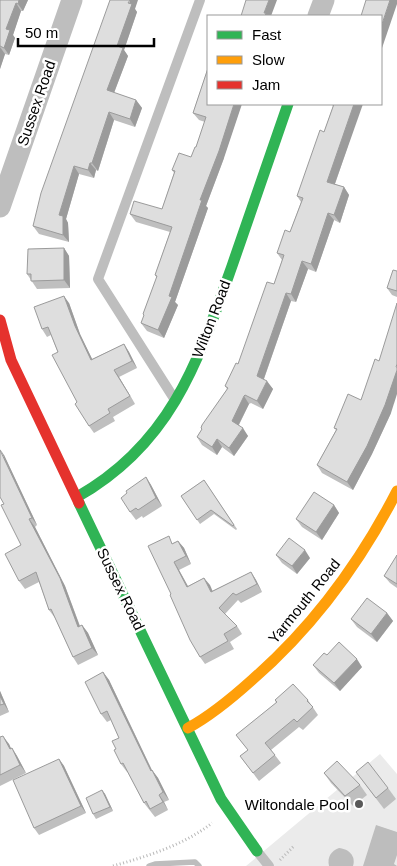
<svg xmlns="http://www.w3.org/2000/svg" width="397" height="866" font-family="Arial,sans-serif">
<style>
.green{fill:#ebebeb}
.water{fill:#bdbdbd}
.lines{fill:none;stroke-linecap:round;stroke-linejoin:round}
.stream{stroke:#bdbdbd;stroke-width:5.5}
.path{stroke:#b9b9b9;stroke-width:3;stroke-dasharray:1 2.5;stroke-linecap:butt}
.lane{stroke:#bebebe;stroke-width:10}
.street{stroke:#bebebe;stroke-width:21}
.fast{stroke:#30b455;stroke-width:11}
.slow{stroke:#ff9f0a;stroke-width:11}
.jam{stroke:#e5322d;stroke-width:11}
.wall{fill:#bfbfbf}
.shaded-wall{fill:#9b9b9b}
.building{fill:#dedede;stroke:#9b9b9b}
.poi-dot{fill:#595959;stroke:#fff;stroke-width:2}
.labels{text-anchor:middle;dominant-baseline:central;stroke-width:5;stroke-linejoin:round;paint-order:stroke}
.street-label{font-size:15px;fill:#000;stroke:#fff}
.poi-label{font-size:15px;fill:#000;stroke:#fff;text-anchor:end}
</style>
<rect width="100%" height="100%" fill="#fff"/>
<path class="green" d="M380,754L397,774V866H246Z"/>
<g class="water">
<path d="M376,825L397,832V855L394,864L397,866H363Z"/>
<path d="M339,848C349,849 356,856 353,866H329C327,857 331,851 339,848Z"/>
</g>
<g class="lines">
<path class="stream" d="M149,866L155,864L195,862L199,866"/>
<g class="path">
<path d="M280,860L294,846"/>
<path d="M113,866C148,856 184,845 212,823"/>
</g>
<g class="lane">
<path d="M175,400L98,279L200,0"/>
<path d="M257,851L269,866"/>
</g>
<g class="street">
<path d="M318,16L324,0"/>
<path d="M0,207L72,0"/>
</g>
<g class="fast">
<path d="M77,497C171,444 198,362 232,266C251,212 269,158 288,104"/>
<path d="M79,503L221,799L257,851"/>
</g>
<path class="slow" d="M188,728C212,715 232,698 252,680C313,627 360,563 397,491"/>
<path class="jam" d="M0,320L11,360L79,503"/>
</g>
<g class="wall">
<path d="M0,0H28L23,11H21L13,35L15,38L9,55L5,54L0,69Z"/>
<path d="M135,9L137,12L124,50L128,56L114,93L136,100L142,108L135,127L114,120L98,171L96,170L94,178L79,174L66,219L68,223L69,242L39,234L33,226Z"/>
<path d="M208,68L224,158L206,206L208,208L175,302L178,305L164,338L147,331L141,323L144,316L143,314L157,278L155,275L170,232L136,222L130,214L162,209L174,173L172,170L191,157L196,147L205,122L199,120L193,113Z"/>
<path d="M331,104H362L335,184L344,187L349,195L340,223L334,220L316,272L308,269L296,302L291,301L264,379L273,389L263,409L251,403L249,404L239,425L248,436L234,456L222,447L217,455L202,445L197,437L202,429L201,428L227,389L225,386L238,364L274,284L282,260L277,253L290,232L301,202L297,196L324,132L333,106Z"/>
<path d="M64,248L69,256L70,288L37,289L27,274Z"/>
<path d="M397,271V297L392,295L387,288Z"/>
<path d="M69,303L80,334L92,359L124,344L129,352L137,368L119,377L135,404L113,417L115,421L94,433L89,426L77,402L51,335L47,337L42,329Z"/>
<path d="M391,413L372,454L353,490L322,473L317,465L336,430L334,428Z"/>
<path d="M4,455L37,525L35,527L65,586L80,626L82,625L88,633L98,655L78,665L73,657L55,618L49,610L39,582L25,589L19,581L21,545L4,504Z"/>
<path d="M146,477L151,485L162,506L143,518L142,516L136,520L130,512L127,493Z"/>
<path d="M204,480L237,529L236,530L214,514L200,524L181,496Z"/>
<path d="M334,505L339,513L322,540L302,527L296,519Z"/>
<path d="M178,541L184,548L191,564L179,570L188,586L204,578L212,591L251,572L256,580L262,592L241,603L238,600L225,614L237,626L242,634L230,642L234,649L205,664L200,657L171,594L173,543Z"/>
<path d="M276,555L310,558L297,574L282,563Z"/>
<path d="M397,555V588L390,583L384,576Z"/>
<path d="M387,613L393,621L377,642L357,627L351,619Z"/>
<path d="M327,655L362,667L340,691L319,673L313,665Z"/>
<path d="M103,672L109,680L152,770L158,778L169,800L164,802L168,810L155,817L144,803L127,771V772L121,764L116,749L119,738L111,720L107,722L101,714Z"/>
<path d="M0,691L9,712L0,716Z"/>
<path d="M275,700H308L318,715L303,730L299,727L271,750L281,763L259,781L240,756L248,750L236,735L276,703Z"/>
<path d="M0,737L9,744L11,749L12,748L17,756L26,773L0,786Z"/>
<path d="M59,759L64,766L86,813L39,835L34,828Z"/>
<path d="M356,772L388,788L396,799L384,809Z"/>
<path d="M324,773L360,785L367,795L353,806L331,783Z"/>
<path d="M102,790L105,794L113,811L96,819L93,814Z"/>
</g>
<g class="shaded-wall">
<path d="M19,0H28L23,11L18,4Z"/>
<path d="M130,0H138L135,9L137,12L124,50L128,56L112,98L107,90L117,46Z"/>
<path d="M269,0H277L271,16H265L264,13Z"/>
<path d="M390,0H397V4L381,51V27Z"/>
<path d="M16,3L21,11L13,35L15,38L9,55L4,48L6,29Z"/>
<path d="M0,47L5,54L0,69Z"/>
<path d="M136,100L142,108L135,127L130,119Z"/>
<path d="M234,104H242L224,158L206,206L208,208L175,302L178,305L164,338L158,330L200,200Z"/>
<path d="M354,104H363L333,189L327,182Z"/>
<path d="M109,112L114,120L98,171L92,163Z"/>
<path d="M90,163L96,170L94,178L88,170Z"/>
<path d="M74,166L79,174L66,219L68,223L69,242L63,235L59,215Z"/>
<path d="M344,187L349,195L340,223L334,215Z"/>
<path d="M328,213L334,220L316,272L311,264Z"/>
<path d="M64,248L69,256L70,288L64,280Z"/>
<path d="M302,261L308,269L296,302L291,294Z"/>
<path d="M286,293L291,301L262,384L257,376Z"/>
<path d="M64,296L69,303L80,334L96,367L91,360L75,326Z"/>
<path d="M124,344L129,352L137,368L132,361Z"/>
<path d="M114,370L119,377L135,404L130,396Z"/>
<path d="M397,370V394L391,413L372,454L353,490L347,482Z"/>
<path d="M267,381L273,389L263,409L257,401Z"/>
<path d="M244,396L249,404L237,428L232,421Z"/>
<path d="M243,428L248,436L234,456L229,448Z"/>
<path d="M217,439L222,447L217,455L212,447Z"/>
<path d="M0,449L4,455L37,525L32,518Z"/>
<path d="M146,477L151,485L162,506L156,498Z"/>
<path d="M334,505L339,513L322,540L316,532Z"/>
<path d="M29,519L35,527L65,586L83,635L78,627Z"/>
<path d="M178,541L184,548L191,564L186,556Z"/>
<path d="M305,550L310,558L297,574L292,566Z"/>
<path d="M174,562L179,570L192,594L187,587Z"/>
<path d="M251,572L256,580L262,592L257,584Z"/>
<path d="M204,578L210,585L216,599L211,592Z"/>
<path d="M387,613L393,621L377,642L371,634Z"/>
<path d="M82,625L88,633L98,655L92,648Z"/>
<path d="M357,659L362,667L340,691L334,683Z"/>
<path d="M103,672L109,680L156,779L151,771Z"/>
<path d="M0,691L9,712L4,704L0,696Z"/>
<path d="M3,736L9,744L15,757L10,749Z"/>
<path d="M12,748L17,756L26,773L20,765Z"/>
<path d="M59,759L64,766L86,813L81,806Z"/>
<path d="M152,770L158,778L169,800L163,792Z"/>
<path d="M102,790L105,794L113,811L110,807Z"/>
<path d="M159,795L164,802L168,810L163,802Z"/>
</g>
<g class="building">
<path d="M0,0H19L18,4L16,3L6,29L10,30L4,48L0,46Z"/>
<path d="M110,0H130L128,3L132,4L117,46L123,48L107,90L136,100L130,119L109,112L92,163H90L88,170L74,166L59,215L63,216V235L33,226L41,193Z"/>
<path d="M246,0H269L264,13H266L265,16H241Z"/>
<path d="M366,0H390L381,27V16H361Z"/>
<path d="M208,68V104H234L219,151L200,200H202L169,296L172,297L158,330L141,323L144,315L143,314L157,276L155,275L172,227L130,214L134,201L162,209L175,171L172,170L179,153L191,157L195,147H196L206,117L193,113Z"/>
<path d="M334,104H354L327,182L344,187L334,215L328,213L311,264L302,261L291,294L286,293L257,376L267,381L257,401L245,395L244,396L232,421L243,428L229,448L217,439L212,447L197,437L202,429L201,428L202,425L228,388L225,386L236,363L238,364L267,282L274,284L284,255L277,253L285,230L290,232L303,198L297,196L320,130L324,132Z"/>
<path d="M64,248V280L31,281V274H27L28,249Z"/>
<path d="M393,270L397,271V291L387,288Z"/>
<path d="M64,296L75,326L91,360L124,344L132,361L114,370L130,396L108,409L110,413L89,426L75,404L77,402L52,355L58,352L48,327L42,329L34,307Z"/>
<path d="M397,303V364L396,367H397V370L385,405L367,446L347,482L317,465L337,429L334,428L348,394L361,400L375,359L379,361Z"/>
<path d="M0,450L32,518L29,519L60,578L78,627L82,625L92,648L73,657L51,609L49,610L36,572L19,581L5,554L21,545L1,505L4,504L0,497Z"/>
<path d="M146,477L156,498L138,510L136,508L130,512L121,498L127,493L126,491Z"/>
<path d="M204,480L234,525L233,526L211,510L197,520L181,496Z"/>
<path d="M314,492L334,505L316,532L296,519Z"/>
<path d="M169,536L172,544L178,541L186,556L174,562L187,587L204,578L211,592L251,572L257,584L236,595L233,593L219,608L237,626L224,634L228,641L200,657L190,640L170,595L171,594L148,546Z"/>
<path d="M289,538L305,550L292,566L276,555Z"/>
<path d="M397,555V584L384,576Z"/>
<path d="M367,598L387,613L371,634L351,619Z"/>
<path d="M339,642L357,659L334,683L313,665L324,653L327,655Z"/>
<path d="M103,672L151,771L152,770L163,792L159,795L163,802L150,809L146,801L144,803L123,763L121,764L114,750L116,749L112,741L119,738L107,711L101,714L85,682Z"/>
<path d="M293,684L308,700L307,701L313,707L297,722L294,719L265,743L275,755L253,773L240,756L248,750L236,735L277,702L275,700Z"/>
<path d="M0,696L4,704L0,705Z"/>
<path d="M3,736L10,749L12,748L20,765L0,775V737Z"/>
<path d="M59,759L81,806L34,828L13,780Z"/>
<path d="M337,761L360,785L345,796L324,773Z"/>
<path d="M368,762L388,788L376,798L356,772Z"/>
<path d="M102,790L110,807L93,814L86,798Z"/>
</g>
<circle class="poi-dot" cx="359" cy="804" r="5"/>
<g class="labels">
<g class="street-label">
<text transform="translate(36 103) rotate(-71)">Sussex Road</text>
<text transform="translate(211 319) rotate(-69)">Wilton Road</text>
<text transform="translate(121 589) rotate(64)">Sussex Road</text>
<text transform="translate(304 601) rotate(-51)">Yarmouth Road</text>
</g>
<g class="poi-label">
<text x="349" y="804">Wiltondale Pool</text>
</g>
</g>
<rect x="207" y="15" width="175" height="90" fill="#ffffff" stroke="#999999"/>
<rect x="217" y="31" width="25" height="8" fill="#30b455" stroke="#999999"/>
<text x="252" y="40" font-size="15" fill="#000000">Fast</text>
<rect x="217" y="56" width="25" height="8" fill="#ff9f0a" stroke="#999999"/>
<text x="252" y="65" font-size="15" fill="#000000">Slow</text>
<rect x="217" y="81" width="25" height="8" fill="#e5322d" stroke="#999999"/>
<text x="252" y="90" font-size="15" fill="#000000">Jam</text>
<path d="M18 38v8h136v-8" fill="none" stroke="#000000" stroke-width="2.5"/>
<text x="25" y="38" font-size="15" fill="#000000" stroke="#ffffff" stroke-width="4" paint-order="stroke">50 m</text>
</svg>
